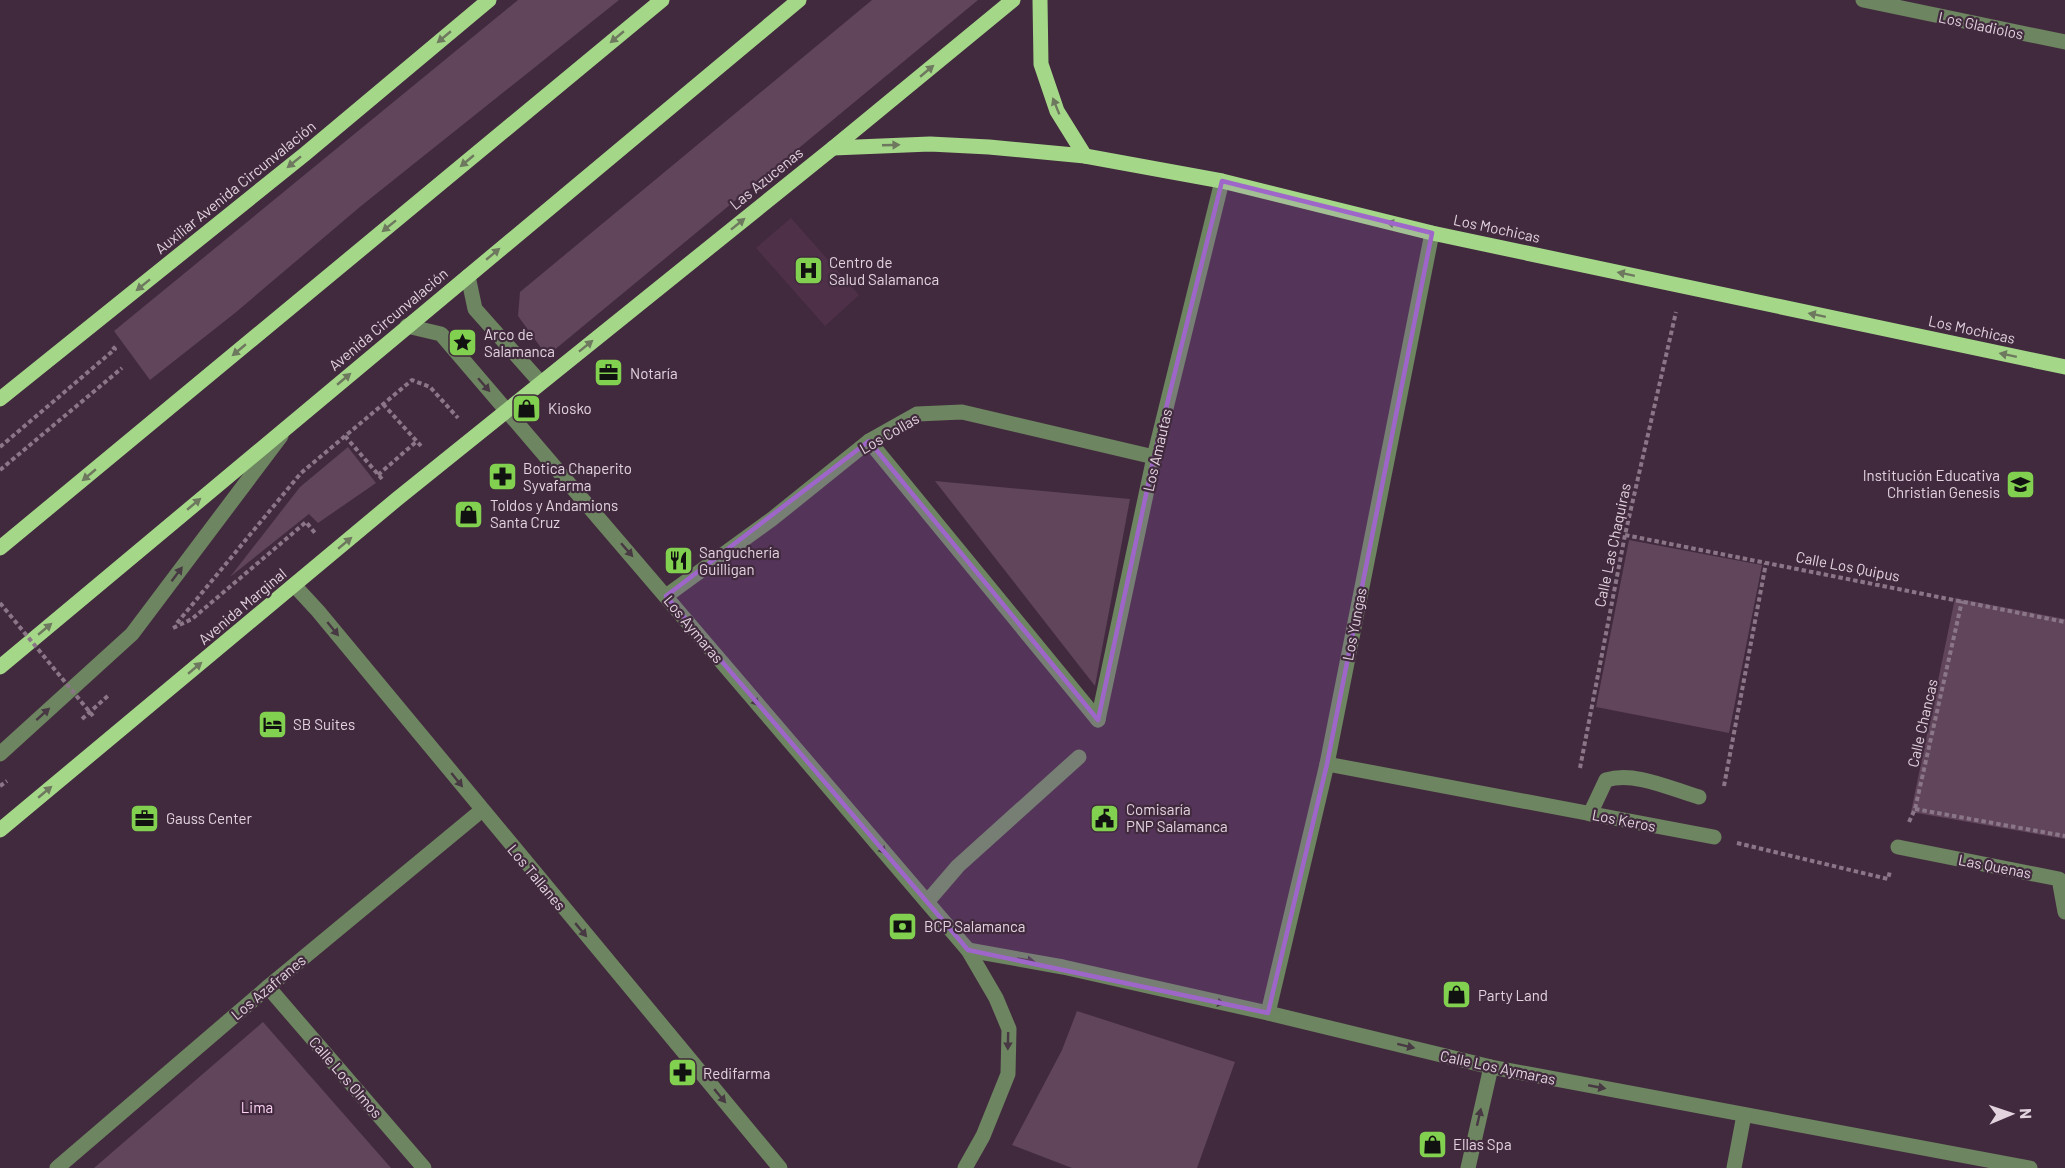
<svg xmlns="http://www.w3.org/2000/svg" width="2065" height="1168" font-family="Barlow,sans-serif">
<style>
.built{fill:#4e3049}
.green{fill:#60455b}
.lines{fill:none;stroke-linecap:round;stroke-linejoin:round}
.path{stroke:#8a7687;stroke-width:4;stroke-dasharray:4.5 3;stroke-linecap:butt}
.minor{stroke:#6d8560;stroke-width:15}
.major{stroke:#a4d788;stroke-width:15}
.path-bridge{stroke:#8a7687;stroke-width:4;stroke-dasharray:4.5 3;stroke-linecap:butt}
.oneway{fill:#6e785f}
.oneway2{fill:#483843}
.marked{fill:#9f66ca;fill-opacity:0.2;stroke:#9f66ca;stroke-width:4.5;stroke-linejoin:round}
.labels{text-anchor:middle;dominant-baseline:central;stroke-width:4.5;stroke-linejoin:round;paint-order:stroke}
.street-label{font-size:15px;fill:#e2d3df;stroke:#422a3e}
.poi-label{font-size:15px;fill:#e2d3df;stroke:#422a3e;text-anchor:start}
.park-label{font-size:15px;fill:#fdd2f4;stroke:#422a3e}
</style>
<rect width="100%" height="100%" fill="#422a3e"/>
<path class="built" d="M791,218L859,295L825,326L756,248Z"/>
<g class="green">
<path d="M518,0H619L361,206L235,313L150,380L114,331Z"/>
<path d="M872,0H978L547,356L518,316L520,292Z"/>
<path d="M348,447L376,483L318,523L309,514L230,577L300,487Z"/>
<path d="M935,481L1130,499L1095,686Z"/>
<path d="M1629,540L1762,565L1729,733L1596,707Z"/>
<path d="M1955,598L2065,619V839L1911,812Z"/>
<path d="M1077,1011L1235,1062L1197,1168H1072L1012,1145L1062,1050Z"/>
<path d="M263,1022L391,1168H94Z"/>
</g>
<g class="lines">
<g class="path">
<path d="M383,404L421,446"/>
<path d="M345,436L382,479"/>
<path d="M0,447L115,349L111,345"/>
<path d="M0,470L122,368"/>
<path d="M378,475L417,441"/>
<path d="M1625,535L2065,622"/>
<path d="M177,623L301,473L412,380L430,387L458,418"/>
<path d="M173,628L192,619L306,522L315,533"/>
<path d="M82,719L110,694"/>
<path d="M1580,768L1625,535L1676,312"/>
<path d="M0,786L7,781"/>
<path d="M1724,786L1766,563"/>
<path d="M1915,809L2065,836"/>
<path d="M1909,822L1915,809L1962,601"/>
<path d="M1737,843L1888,879L1890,871"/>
</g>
<g class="minor">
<path d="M1863,0L2065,42"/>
<path d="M468,276L475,309L540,382"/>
<path d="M407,326L441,334L968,950L996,998L1009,1029L1008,1074L983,1136L965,1168"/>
<path d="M869,441L1098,720"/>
<path d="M294,585L318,611L780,1168"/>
<path d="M666,596L772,519L869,441L917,414L962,412L1154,457"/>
<path d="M1098,720L1154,457L1222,181"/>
<path d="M0,754L132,634L281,436"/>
<path d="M1327,764L1714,837"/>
<path d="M1590,814L1606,780C1635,771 1671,789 1699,797"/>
<path d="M1898,847L2059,879L2065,912"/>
<path d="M927,902L958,866L1079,757"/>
<path d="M968,950L1063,967L1268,1013L1491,1067L2030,1168"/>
<path d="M268,987L424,1168"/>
<path d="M1268,1013L1327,764L1432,233"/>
<path d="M57,1168L268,987L482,810"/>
<path d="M1468,1168L1491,1067"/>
<path d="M1734,1168L1744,1115"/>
</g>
<g class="major">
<path d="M1040,0L1041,64L1057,111L1085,156"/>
<path d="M833,148L930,144L989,147L1085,156L1222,181L1432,233L2065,367"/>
<path d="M0,399L305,154L489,0"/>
<path d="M0,548L662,0"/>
<path d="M0,667L799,0"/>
<path d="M0,830L397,499L833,148L1013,0"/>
</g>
<path class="path-bridge" d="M0,603L93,716"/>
</g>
<defs><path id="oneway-solid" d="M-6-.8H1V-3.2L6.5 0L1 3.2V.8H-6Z" transform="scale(1.5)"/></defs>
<g class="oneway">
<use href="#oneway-solid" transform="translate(444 37) rotate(140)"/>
<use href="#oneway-solid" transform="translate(617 37) rotate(140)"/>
<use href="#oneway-solid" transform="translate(927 71) rotate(-40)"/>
<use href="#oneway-solid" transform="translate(1056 106) rotate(-112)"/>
<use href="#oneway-solid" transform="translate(891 145) rotate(-2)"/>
<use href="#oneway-solid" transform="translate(467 161) rotate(140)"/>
<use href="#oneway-solid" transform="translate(294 162) rotate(141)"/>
<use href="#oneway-solid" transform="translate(738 224) rotate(-39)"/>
<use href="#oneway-solid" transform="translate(1395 224) rotate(-166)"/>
<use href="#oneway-solid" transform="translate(389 226) rotate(141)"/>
<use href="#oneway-solid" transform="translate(493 254) rotate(-40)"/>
<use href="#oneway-solid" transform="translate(1626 274) rotate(-168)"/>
<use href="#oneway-solid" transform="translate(143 285) rotate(141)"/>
<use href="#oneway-solid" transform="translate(1817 315) rotate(-168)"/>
<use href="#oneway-solid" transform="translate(586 346) rotate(-39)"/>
<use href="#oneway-solid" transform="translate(239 350) rotate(140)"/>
<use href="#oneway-solid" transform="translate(2008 355) rotate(-168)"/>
<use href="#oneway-solid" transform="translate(344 379) rotate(-40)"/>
<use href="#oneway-solid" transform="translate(89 475) rotate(140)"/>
<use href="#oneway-solid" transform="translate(194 504) rotate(-40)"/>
<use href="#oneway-solid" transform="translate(345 543) rotate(-40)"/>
<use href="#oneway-solid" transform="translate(45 629) rotate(-40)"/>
<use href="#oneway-solid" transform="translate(195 668) rotate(-40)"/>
<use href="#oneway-solid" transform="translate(45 792) rotate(-40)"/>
</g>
<g class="oneway2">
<use href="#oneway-solid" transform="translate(484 385) rotate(49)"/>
<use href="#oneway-solid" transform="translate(627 550) rotate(49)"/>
<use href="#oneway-solid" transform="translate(177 574) rotate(-53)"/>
<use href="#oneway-solid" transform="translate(333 629) rotate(51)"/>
<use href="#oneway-solid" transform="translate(753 699) rotate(50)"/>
<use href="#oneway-solid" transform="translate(43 714) rotate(-42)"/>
<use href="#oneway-solid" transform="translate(457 780) rotate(51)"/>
<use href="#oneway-solid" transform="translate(880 847) rotate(50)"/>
<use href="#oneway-solid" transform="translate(581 930) rotate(50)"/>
<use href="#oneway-solid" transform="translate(1026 960) rotate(10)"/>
<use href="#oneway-solid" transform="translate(1216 1002) rotate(13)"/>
<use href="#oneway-solid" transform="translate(1008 1041) rotate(91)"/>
<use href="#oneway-solid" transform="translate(1406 1046) rotate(14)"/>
<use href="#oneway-solid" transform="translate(1597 1087) rotate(11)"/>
<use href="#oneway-solid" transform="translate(720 1096) rotate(50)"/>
<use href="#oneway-solid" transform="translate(1479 1117) rotate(-77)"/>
</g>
<path class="marked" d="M1222,181L1432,233L1327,764L1268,1013L968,950L666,596L869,441L1098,720L1154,457Z"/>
<defs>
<symbol id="hospital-square" viewBox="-11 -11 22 22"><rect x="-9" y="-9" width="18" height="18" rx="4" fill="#82d04f" stroke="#422a3e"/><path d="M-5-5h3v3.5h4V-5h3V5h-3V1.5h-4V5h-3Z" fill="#111"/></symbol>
<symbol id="sight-square" viewBox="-11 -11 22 22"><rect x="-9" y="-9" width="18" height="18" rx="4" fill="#82d04f" stroke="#422a3e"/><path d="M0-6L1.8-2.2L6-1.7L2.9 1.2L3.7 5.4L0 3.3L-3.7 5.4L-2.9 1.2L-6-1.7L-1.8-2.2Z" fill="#111"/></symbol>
<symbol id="office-square" viewBox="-11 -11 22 22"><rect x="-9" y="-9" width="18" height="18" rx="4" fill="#82d04f" stroke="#422a3e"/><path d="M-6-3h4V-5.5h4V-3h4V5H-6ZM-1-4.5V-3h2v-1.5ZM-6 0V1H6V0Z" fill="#111"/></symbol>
<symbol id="shop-square" viewBox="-11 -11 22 22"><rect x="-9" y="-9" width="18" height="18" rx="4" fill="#82d04f" stroke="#422a3e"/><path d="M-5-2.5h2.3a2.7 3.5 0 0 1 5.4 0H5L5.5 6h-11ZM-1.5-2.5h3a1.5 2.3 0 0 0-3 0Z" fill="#111"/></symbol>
<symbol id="pharmacy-square" viewBox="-11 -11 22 22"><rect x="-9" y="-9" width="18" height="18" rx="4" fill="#82d04f" stroke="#422a3e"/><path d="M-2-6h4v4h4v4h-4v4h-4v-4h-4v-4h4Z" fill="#111"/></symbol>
<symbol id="school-square" viewBox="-11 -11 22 22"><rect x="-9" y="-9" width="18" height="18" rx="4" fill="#82d04f" stroke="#422a3e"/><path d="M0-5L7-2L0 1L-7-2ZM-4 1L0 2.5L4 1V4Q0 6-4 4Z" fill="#111"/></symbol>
<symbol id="restaurant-square" viewBox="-11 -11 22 22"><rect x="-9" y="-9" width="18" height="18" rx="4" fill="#82d04f" stroke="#422a3e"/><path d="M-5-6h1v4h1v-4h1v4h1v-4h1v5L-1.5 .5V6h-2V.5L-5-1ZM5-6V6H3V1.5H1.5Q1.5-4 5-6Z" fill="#111"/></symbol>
<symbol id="hotel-square" viewBox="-11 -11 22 22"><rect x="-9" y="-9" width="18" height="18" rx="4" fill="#82d04f" stroke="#422a3e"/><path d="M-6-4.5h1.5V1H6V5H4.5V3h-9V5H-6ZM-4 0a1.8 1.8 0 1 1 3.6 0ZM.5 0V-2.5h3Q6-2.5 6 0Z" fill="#111"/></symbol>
<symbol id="civic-square" viewBox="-11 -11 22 22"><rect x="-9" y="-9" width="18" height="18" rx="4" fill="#82d04f" stroke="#422a3e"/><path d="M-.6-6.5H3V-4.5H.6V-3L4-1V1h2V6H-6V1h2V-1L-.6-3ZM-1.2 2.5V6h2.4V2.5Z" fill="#111"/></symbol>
<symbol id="bank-square" viewBox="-11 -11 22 22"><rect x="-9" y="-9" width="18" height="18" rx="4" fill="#82d04f" stroke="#422a3e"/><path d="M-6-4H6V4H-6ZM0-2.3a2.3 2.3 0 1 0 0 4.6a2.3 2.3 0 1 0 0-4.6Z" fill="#111"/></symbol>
</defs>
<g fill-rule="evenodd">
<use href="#hospital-square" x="792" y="254" width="33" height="33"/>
<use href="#sight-square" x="446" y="326" width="33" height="33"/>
<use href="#office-square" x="592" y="356" width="33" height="33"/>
<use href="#shop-square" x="510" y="392" width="33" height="33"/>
<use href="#pharmacy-square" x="486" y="460" width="33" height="33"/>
<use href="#school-square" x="2004" y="468" width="33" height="33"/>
<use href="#shop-square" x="452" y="498" width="33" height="33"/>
<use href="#restaurant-square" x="662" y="544" width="33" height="33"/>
<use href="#hotel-square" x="256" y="708" width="33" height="33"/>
<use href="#office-square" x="128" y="802" width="33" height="33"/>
<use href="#civic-square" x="1088" y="802" width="33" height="33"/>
<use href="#bank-square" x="886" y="910" width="33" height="33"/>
<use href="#shop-square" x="1440" y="978" width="33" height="33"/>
<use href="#pharmacy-square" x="666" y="1056" width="33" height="33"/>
<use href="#shop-square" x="1416" y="1128" width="33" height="33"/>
</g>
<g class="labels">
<g class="street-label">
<text transform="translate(1981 25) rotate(12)">Los Gladiolos</text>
<text transform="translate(766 178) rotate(-39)">Las Azucenas</text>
<text transform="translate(235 187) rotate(-39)">Auxiliar Avenida Circunvalación</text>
<text transform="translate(1497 228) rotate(12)">Los Mochicas</text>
<text transform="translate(388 319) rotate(-40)">Avenida Circunvalación</text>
<text transform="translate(1972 329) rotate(12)">Los Mochicas</text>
<text transform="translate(889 433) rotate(-30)">Los Collas</text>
<text transform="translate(1157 450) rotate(-77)">Los Amautas</text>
<text transform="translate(1612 545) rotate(-78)">Calle Las Chaquiras</text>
<text transform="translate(1848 566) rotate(11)">Calle Los Quipus</text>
<text transform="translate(242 606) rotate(-40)">Avenida Marginal</text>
<text transform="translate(1354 624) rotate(-79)">Los Yungas</text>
<text transform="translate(694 629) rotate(50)">Los Aymaras</text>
<text transform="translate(1922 723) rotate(-77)">Calle Chancas</text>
<text transform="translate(1624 820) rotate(11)">Los Keros</text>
<text transform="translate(1995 866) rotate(11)">Las Quenas</text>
<text transform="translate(537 877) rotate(50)">Los Tallanes</text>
<text transform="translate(268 987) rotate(-40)">Los Azafranes</text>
<text transform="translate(1498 1067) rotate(12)">Calle Los Aymaras</text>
<text transform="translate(346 1077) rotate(49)">Calle Los Olmos</text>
</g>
<g class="poi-label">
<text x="829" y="262">Centro de<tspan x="829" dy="17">Salud Salamanca</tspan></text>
<text x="484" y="334">Arco de<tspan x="484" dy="17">Salamanca</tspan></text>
<text x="630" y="373">Notaría</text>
<text x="548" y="408">Kiosko</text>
<text x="523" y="468">Botica Chaperito<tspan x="523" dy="17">Syvafarma</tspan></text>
<text x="2000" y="475" text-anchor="end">Institución Educativa<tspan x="2000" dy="17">Christian Genesis</tspan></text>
<text x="490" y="505">Toldos y Andamions<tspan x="490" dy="17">Santa Cruz</tspan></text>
<text x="699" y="552">Sanguchería<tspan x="699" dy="17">Guilligan</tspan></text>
<text x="293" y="724">SB Suites</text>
<text x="1126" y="809">Comisaría<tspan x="1126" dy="17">PNP Salamanca</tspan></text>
<text x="166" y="818">Gauss Center</text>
<text x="924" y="926">BCP Salamanca</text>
<text x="1478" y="995">Party Land</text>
<text x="703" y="1073">Redifarma</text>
<text x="1453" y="1144">Ellas Spa</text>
</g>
<g class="park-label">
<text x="257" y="1107">Lima</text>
</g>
</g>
<g transform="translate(2011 1114) rotate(88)" stroke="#422a3e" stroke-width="4.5" paint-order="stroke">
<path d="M0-4.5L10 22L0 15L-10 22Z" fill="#e2d3df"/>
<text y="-9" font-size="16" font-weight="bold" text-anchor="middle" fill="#e2d3df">N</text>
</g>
</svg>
